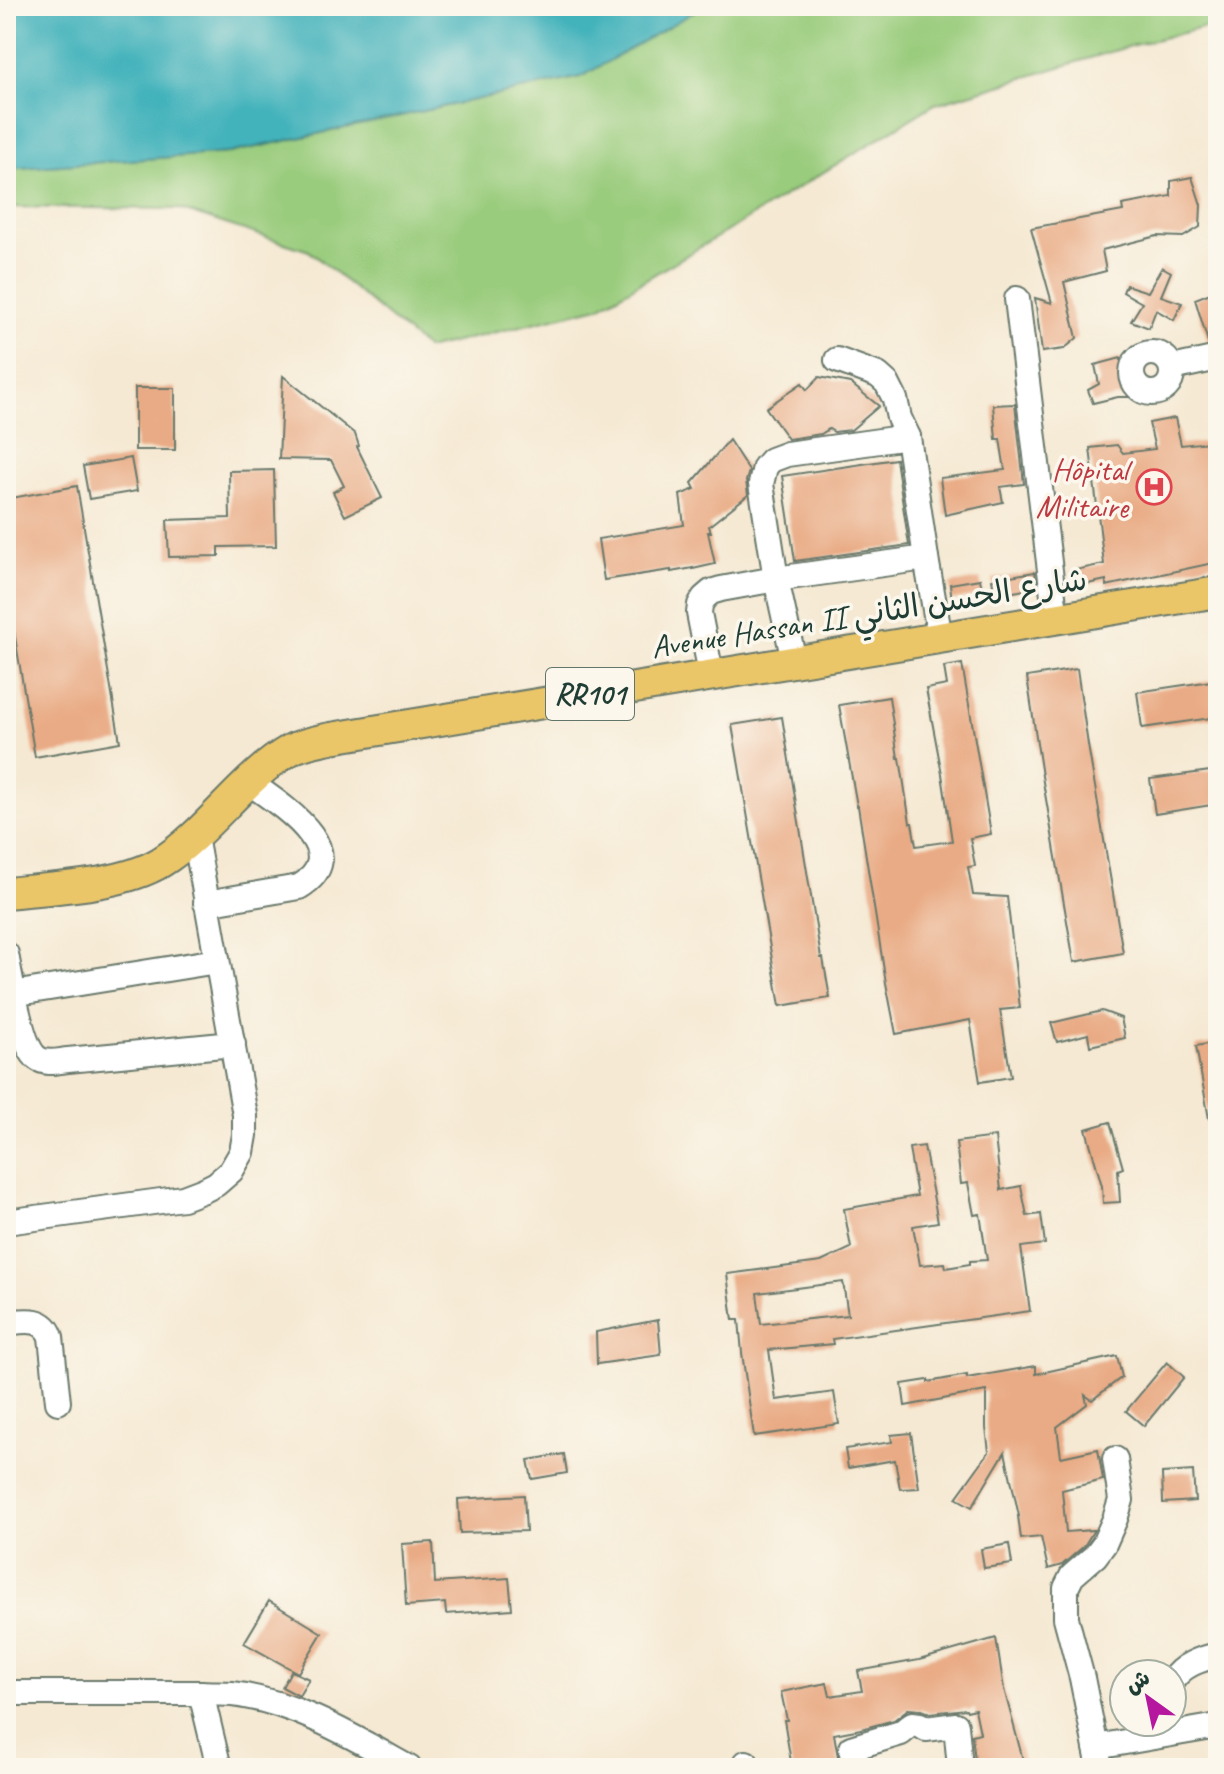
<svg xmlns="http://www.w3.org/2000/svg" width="1224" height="1774" font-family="Caveat,'Playpen Sans Arabic',sans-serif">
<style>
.green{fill:#9acc7d;stroke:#5c8458;stroke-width:2}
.water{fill:#42b2bb;stroke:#307878;stroke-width:2}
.building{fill:#e9ab85;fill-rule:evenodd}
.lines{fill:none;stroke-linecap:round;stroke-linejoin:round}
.minor-casing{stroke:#6a796c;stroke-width:28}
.major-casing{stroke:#6a796c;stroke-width:34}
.minor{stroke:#fff;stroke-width:24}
.major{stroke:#ebc669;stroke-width:30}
.labels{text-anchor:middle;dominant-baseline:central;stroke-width:7;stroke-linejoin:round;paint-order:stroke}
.shield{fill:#fbf7ec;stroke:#61756b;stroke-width:2}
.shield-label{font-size:30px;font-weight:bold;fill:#1f3d34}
.health-label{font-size:32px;fill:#be3a42;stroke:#fbf7ec;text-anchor:end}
.street-label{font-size:32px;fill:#1f3d34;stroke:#fbf7ec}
</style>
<rect width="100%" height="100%" fill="#fbf7ec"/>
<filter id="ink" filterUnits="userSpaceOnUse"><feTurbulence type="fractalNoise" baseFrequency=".0125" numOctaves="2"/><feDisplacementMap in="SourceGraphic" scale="16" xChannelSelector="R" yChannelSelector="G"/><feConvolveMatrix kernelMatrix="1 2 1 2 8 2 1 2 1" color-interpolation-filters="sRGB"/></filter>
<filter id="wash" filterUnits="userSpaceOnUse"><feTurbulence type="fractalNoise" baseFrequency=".006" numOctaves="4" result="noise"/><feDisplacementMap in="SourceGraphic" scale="32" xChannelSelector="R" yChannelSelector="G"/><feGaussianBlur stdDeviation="1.8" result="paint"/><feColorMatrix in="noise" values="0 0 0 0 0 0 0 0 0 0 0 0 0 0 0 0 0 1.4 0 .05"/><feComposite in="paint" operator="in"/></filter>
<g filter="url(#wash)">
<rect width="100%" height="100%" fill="#f5e9d3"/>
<path class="green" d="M704,6H1218V24L1134,45L935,104L734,227L599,307L427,349L309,251L179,209L6,207V169L229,153L581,77Z"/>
<path class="water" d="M6,6H704L581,77L229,153L6,169Z"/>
<g id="blocks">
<g class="building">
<path d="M1192,177L1201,205L1200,227L1183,237L1157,236L1102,250L1106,271L1064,282L1077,338L1064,349L1042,352L1035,298L1052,303L1031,228L1123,211L1122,205L1171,196V181Z"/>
<path d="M1162,267L1171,272L1161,296L1182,303L1174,320L1156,310L1149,328L1131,321L1142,303L1123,292L1126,285L1148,292Z"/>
<path d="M1218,290V343L1209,345L1195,299Z"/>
<path d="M1121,358L1123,378L1130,381L1135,397H1118L1093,403L1088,390L1099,384L1095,365Z"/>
<path d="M283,376L355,434L359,446L357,447L382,498L345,516L333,492L344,486L331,460L279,459Z"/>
<path d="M819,377L850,383L879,406L851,430L834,432L829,429L821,434L788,439L766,408L802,383L807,390Z"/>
<rect x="135" y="388" width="40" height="62"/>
<path d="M1015,404L1024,484L1000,487L1003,502L945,515L940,478L1005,470L1000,439H996L993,405Z"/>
<path d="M1175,418L1181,445L1218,441V562L1106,586V580L1074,587L1071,571L1104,564L1090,448L1117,445L1123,453L1155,449L1149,423Z"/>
<path d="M729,440L749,471L746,481L748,495L709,526L711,532H708L715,564L693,569V568L671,572V570L604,580L598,539L684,525L680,495L695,489L692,483Z"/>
<path d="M131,458L137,491L89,499L83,466Z"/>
<path d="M896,459L909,545L795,561L782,476Z"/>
<path d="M274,470L276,546L219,547V556L169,557L167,520L230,518L229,471Z"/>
<path d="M77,486L120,742L35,757L6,583V499Z"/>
<path d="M1035,572L1037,588L995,595L992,579Z"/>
<path d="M980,579L983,595L952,600L950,584Z"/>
<path d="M962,664L991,834L970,838L975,866L968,867L973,895L1007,897L1020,1008L1000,1010L1011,1077L980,1082L970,1020L896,1034L886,983L858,806H857L839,705L889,697L898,758H900L910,823H912L916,846L952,841L942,774L926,689L947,685L944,667Z"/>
<path d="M1077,669L1088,745L1123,953L1074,962L1042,776L1027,677Z"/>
<path d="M1218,680V717L1142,728L1137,692Z"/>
<path d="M782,717L821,958H823L830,998L780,1006L732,725Z"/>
<path d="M1218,770V804L1155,814L1150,779Z"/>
<path d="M1102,1011L1121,1018L1125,1038L1090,1046L1088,1034L1057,1042L1051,1023Z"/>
<path d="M1218,1042V1118L1209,1119L1196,1046Z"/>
<path d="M1110,1122L1123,1168L1118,1170L1120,1202L1103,1203L1102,1186L1086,1129Z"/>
<path d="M995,1137L1001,1190L1021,1186L1027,1216L1041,1214L1045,1244L1021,1247L1030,1311L832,1339L833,1344L769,1350L776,1400L834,1392L839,1424L754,1436L742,1353L739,1320H733L727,1274L821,1262L851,1248L844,1209L917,1196L909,1148L924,1146L938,1222L913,1226L920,1265L945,1263L946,1268L970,1264V1261L987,1260L980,1214L974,1215L968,1183L961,1184L956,1142ZM843,1282L848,1315L761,1324L757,1293Z"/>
<path d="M658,1320L661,1355L597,1364L596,1332Z"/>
<path d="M1117,1356L1122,1377L1092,1400L1085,1395L1087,1404L1057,1427L1061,1457L1098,1449L1103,1480L1062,1490L1066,1532L1094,1530L1084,1546L1062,1565L1048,1569L1041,1537L1021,1539L1018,1516H1019L1005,1452L972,1507L956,1498L989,1452L986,1428V1391L905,1406L902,1384L928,1380V1382L967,1375V1378L1036,1366V1374Z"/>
<path d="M1167,1362L1184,1377L1144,1426L1126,1411Z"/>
<path d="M911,1433L919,1488L900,1489L895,1460L848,1468L845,1449L892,1442L891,1435Z"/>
<path d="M564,1454L567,1473L532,1479L528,1460Z"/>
<path d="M1193,1471L1195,1501L1163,1503L1162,1473Z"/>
<path d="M524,1495L526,1531L460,1533L458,1499Z"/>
<path d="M433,1542L435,1583L509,1578L512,1609L446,1614L445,1603L406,1606L402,1544Z"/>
<path d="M1009,1544L1012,1564L984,1568L981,1549Z"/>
<path d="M269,1601L322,1633L298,1673L244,1643Z"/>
<path d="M996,1638L1004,1689L1023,1760H1018L1019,1768H976L972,1735L980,1733L975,1709L967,1711L966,1709L930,1713L922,1710L908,1709L894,1720L861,1729L834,1734L840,1768H792L784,1720H787L781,1692L827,1683L830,1696L862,1691L858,1671L919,1660Z"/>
<path d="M291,1671L309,1679L299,1696L282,1687Z"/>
</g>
</g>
</g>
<g filter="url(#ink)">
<use href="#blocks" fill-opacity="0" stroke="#6a796c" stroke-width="2"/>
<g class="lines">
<defs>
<g id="minor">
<path d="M1017,299L1056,620"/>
<circle cx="1152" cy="373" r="20"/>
<path d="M837,360L878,375L887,383L895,399L899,418L908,437"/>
<path d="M1172,368L1218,358"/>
<path d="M794,661L776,579L761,484L765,467L771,460L787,454L908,437L926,558L940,638"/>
<path d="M711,674L699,613L700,605L704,598L711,592L721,589L776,579L926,558"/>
<path d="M206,903L299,887C357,852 279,804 250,783"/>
<path d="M6,954C10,975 21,1046 37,1058C46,1065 58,1061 68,1060L233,1044"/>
<path d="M6,995L217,961"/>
<path d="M6,1222L183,1198L204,1190L216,1184L231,1171L242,1152L245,1135V1115L195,836"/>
<path d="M6,1323C24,1321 44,1316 51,1337L58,1402"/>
<path d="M1172,1681C1182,1665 1200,1659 1218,1655"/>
<path d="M6,1693H201L219,1768"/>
<path d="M201,1693C212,1694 222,1693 232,1694C294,1701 355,1738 409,1768"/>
<path d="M1096,1747L1218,1726"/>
<path d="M746,1763L748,1768"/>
<path d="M855,1768L851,1748L901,1733L912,1724L920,1725L926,1729L956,1725L960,1768"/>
<path d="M1100,1768L1082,1678L1066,1618V1588L1072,1576L1095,1556L1104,1544L1115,1519L1121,1500L1115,1459"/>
</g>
<path id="major" d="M6,893C52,888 122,886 161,862C209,832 243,777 290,750C303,743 317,741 331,738C627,688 923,641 1218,592"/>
</defs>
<use href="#minor" class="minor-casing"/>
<use href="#major" class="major-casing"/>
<use href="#minor" class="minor"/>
<use href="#major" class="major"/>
</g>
</g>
<defs>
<symbol id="hospital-ring" viewBox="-11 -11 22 22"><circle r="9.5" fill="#fbf7ec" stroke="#e0444e" stroke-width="1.5"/><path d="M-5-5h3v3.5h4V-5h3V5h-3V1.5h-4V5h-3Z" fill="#e0444e"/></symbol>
</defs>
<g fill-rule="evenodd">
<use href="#hospital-ring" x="1134" y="467" width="40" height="40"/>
</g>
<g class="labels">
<rect class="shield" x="546" y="668" width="88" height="52" rx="6"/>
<g class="shield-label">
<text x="590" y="694">RR101</text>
</g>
<g class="health-label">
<text x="1128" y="469">Hôpital<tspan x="1128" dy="37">Militaire</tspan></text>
</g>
<g class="street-label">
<text transform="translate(869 613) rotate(-9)">Avenue Hassan II شارع الحسن الثاني</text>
</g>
</g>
<rect width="1224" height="1774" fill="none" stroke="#fbf7ec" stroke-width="32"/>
<g transform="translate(1148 1698) rotate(327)"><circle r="38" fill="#fbf7ec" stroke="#a3ada2" stroke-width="2"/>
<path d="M0-6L14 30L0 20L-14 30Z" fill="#b5179e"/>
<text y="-12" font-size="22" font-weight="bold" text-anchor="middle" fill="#1f3d34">ش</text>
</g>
</svg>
